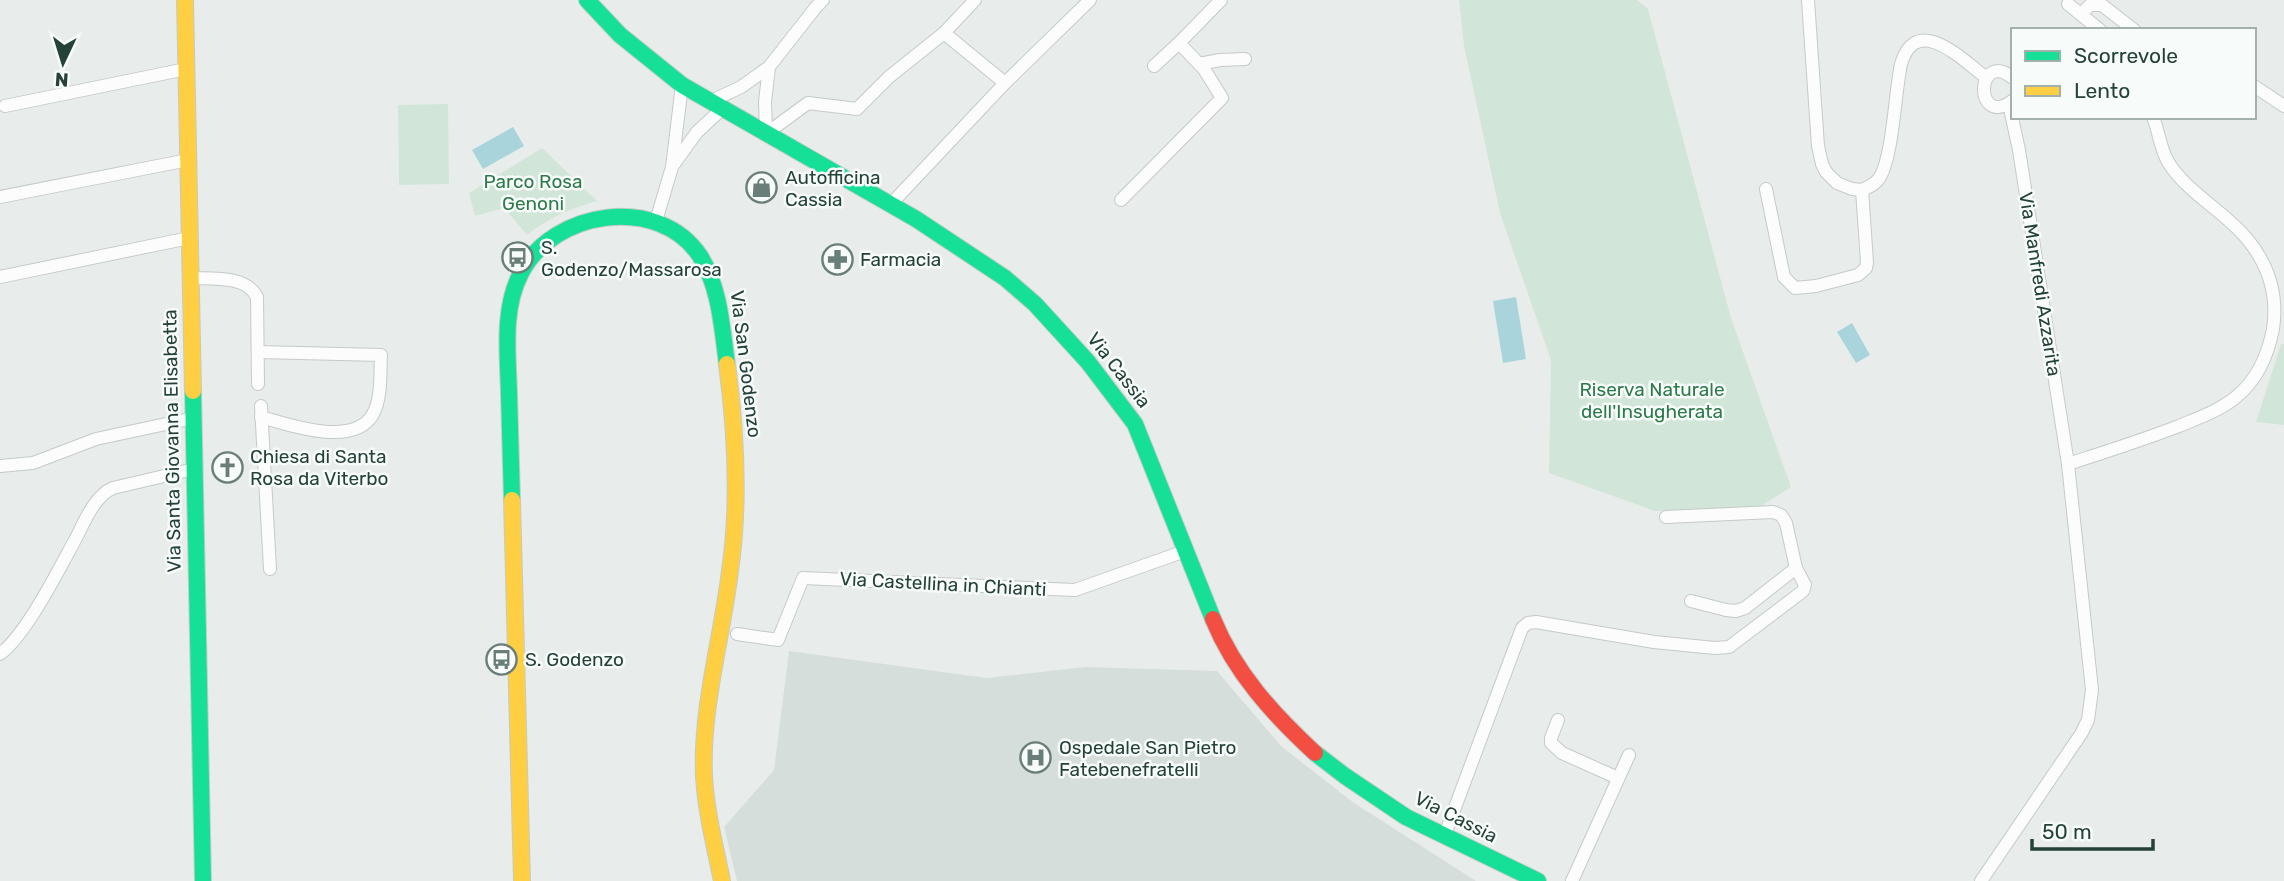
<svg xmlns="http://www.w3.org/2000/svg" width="2284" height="881" font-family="Rubik,sans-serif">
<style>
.built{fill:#d6dedb}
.green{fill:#d1e6d8}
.water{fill:#a9d4db}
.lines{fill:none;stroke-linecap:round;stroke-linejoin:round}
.street-casing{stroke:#c5cac8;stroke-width:14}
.fast-casing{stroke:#c3cbc8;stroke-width:18}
.slow-casing{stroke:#c3cbc8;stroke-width:18}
.jam-casing{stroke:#c3cbc8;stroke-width:18}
.street{stroke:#fcfcfc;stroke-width:12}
.fast{stroke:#16e098;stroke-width:16}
.slow{stroke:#ffcf43;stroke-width:16}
.jam{stroke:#f24e42;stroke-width:16}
.labels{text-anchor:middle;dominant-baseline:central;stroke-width:5;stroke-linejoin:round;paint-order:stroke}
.poi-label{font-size:19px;fill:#24423a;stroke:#f7fbf9;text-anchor:start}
.park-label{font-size:19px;fill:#2d7a4b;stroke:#f7fbf9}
.street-label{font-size:19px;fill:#24423a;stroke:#f7fbf9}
</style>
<rect width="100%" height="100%" fill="#e8edeb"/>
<path class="built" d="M789,651L987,678L1085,667L1217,671L1281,746L1354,803L1476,881H737L724,827L774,770Z"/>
<g class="green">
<path d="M1459,0H1637L1648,9L1731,318L1791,487L1755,510L1655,511L1549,473L1551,360L1500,213L1464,46Z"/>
<path d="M448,104L449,184L399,185L398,105Z"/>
<path d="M542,148L597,201C572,208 548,218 527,235L504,208L475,216L469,193Z"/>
<path d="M2281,344H2284V425L2256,422Z"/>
</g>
<g class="water">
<path d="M513,127L524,146L483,169L472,150Z"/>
<path d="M1516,297L1526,359L1503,363L1493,301Z"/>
<path d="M1852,323L1870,355L1856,363L1837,332Z"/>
</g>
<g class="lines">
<defs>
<g id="street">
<path d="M1808,0L1818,146L1822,164L1826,172L1837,183L1852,189L1862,190C1869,187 1876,184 1880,177C1893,155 1895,92 1901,64C1917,11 1964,62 1987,78"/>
<path d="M2068,4L2100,30"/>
<path d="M2081,14L2090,5H2102L2134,30"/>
<path d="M944,33L1005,83"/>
<path d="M1199,64L1220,60L1245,59"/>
<path d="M1154,66L1179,43"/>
<path d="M2254,86L2284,106"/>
<path d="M711,101L741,87L769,67L816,7L823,0"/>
<path d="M2012,101C1974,129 1975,48 2013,78"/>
<path d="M5,106L186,69"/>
<path d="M766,131L765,102L769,67"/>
<path d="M767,133L808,103L857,109L889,77L944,33L975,0"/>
<path d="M674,164L697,132L723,108"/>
<path d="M1766,189L1784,277L1795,288L1816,286L1858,275L1866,268L1867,262L1862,190"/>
<path d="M0,197L188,160"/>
<path d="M1121,200L1222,98L1204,69L1179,43L1221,0"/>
<path d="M891,204L1005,83L1090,0"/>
<path d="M656,221L672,167L682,85"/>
<path d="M0,277L189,238"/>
<path d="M191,278C212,279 246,275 257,297L258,384"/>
<path d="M258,352L381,355C380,372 382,398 373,414C354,448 289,425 261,417"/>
<path d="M261,406L270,569"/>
<path d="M2068,464C2105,452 2143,440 2179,426C2198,418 2219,411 2236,397C2257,380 2268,355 2273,329C2278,296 2269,266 2248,240C2225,211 2188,194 2168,162C2160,148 2159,132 2153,117"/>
<path d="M0,466L33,463L96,439L194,418"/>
<path d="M1666,517L1773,512L1781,515L1786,523L1796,568"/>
<path d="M737,634L778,640L803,578L1075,590L1185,551"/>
<path d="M0,654C26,635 58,571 75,540C84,523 94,496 113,488L194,469"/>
<path d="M1558,720L1551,738V743L1562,753L1618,778"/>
<path d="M1444,837L1522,628L1528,623L1536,622L1654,642L1715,648L1729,647L1803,591L1805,585L1796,568L1745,608L1736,611L1726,610L1691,601"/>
<path d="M1572,881L1629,755"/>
<path d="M1981,881L2081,734L2088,720L2092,690L2068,464L2019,150L2009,104"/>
</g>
<g id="fast">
<path d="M587,0L620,35L682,85L916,219L1005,278L1035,304L1088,362L1135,424L1213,619"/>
<path d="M193,391L203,881"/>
<path d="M512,500C511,465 510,429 509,394C508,354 502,309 521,273C553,210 659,194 700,256C720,287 722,329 727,364"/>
<path d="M1315,753L1345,776L1406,817L1538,881"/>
</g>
<g id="slow">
<path d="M185,0L193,391"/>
<path d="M512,500L522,881"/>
<path d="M722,881C715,846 706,812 704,776C701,708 722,638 730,571C740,502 736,432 727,364"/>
</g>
<path id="jam" d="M1213,619C1235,673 1273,714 1315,753"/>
</defs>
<use href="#street" class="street-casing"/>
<use href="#fast" class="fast-casing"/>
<use href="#slow" class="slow-casing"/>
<use href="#jam" class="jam-casing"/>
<use href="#street" class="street"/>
<use href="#fast" class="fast"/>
<use href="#slow" class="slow"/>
<use href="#jam" class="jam"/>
</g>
<defs>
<symbol id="shop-ring" viewBox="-11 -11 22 22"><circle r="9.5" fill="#f7fbf9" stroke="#697e78" stroke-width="1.5"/><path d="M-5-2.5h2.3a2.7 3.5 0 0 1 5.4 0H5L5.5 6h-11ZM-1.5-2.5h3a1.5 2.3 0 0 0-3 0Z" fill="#697e78"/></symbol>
<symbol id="bus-ring" viewBox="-11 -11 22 22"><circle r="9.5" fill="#f7fbf9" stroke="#697e78" stroke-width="1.5"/><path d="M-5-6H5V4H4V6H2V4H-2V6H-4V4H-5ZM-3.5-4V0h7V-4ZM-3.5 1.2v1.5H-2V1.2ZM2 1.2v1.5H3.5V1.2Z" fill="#697e78"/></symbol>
<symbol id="pharmacy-ring" viewBox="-11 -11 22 22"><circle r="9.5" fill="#f7fbf9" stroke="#697e78" stroke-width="1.5"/><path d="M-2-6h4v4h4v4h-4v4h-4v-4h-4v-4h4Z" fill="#697e78"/></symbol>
<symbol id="church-ring" viewBox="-11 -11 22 22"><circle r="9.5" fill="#f7fbf9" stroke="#697e78" stroke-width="1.5"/><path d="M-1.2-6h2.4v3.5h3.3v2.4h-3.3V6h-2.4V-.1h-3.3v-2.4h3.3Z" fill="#697e78"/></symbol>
<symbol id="hospital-ring" viewBox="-11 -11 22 22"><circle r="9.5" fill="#f7fbf9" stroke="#697e78" stroke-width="1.5"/><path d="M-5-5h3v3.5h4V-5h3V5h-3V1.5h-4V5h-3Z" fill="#697e78"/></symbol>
</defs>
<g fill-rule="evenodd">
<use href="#shop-ring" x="744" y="170" width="35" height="35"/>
<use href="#bus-ring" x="500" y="240" width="35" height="35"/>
<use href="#pharmacy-ring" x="820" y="242" width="35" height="35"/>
<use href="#church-ring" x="210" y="450" width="35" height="35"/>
<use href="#bus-ring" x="484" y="642" width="35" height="35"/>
<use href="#hospital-ring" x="1018" y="740" width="35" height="35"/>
</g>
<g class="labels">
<g class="poi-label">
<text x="785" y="177">Autofficina<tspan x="785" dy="22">Cassia</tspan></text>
<text x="541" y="247">S.<tspan x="541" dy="22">Godenzo/Massarosa</tspan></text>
<text x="860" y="259">Farmacia</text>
<text x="250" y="456">Chiesa di Santa<tspan x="250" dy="22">Rosa da Viterbo</tspan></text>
<text x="525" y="659">S. Godenzo</text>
<text x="1059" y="747">Ospedale San Pietro<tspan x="1059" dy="22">Fatebenefratelli</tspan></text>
</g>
<g class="park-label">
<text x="533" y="181">Parco Rosa<tspan x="533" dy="22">Genoni</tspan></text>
<text x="1652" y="389">Riserva Naturale<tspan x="1652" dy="22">dell'Insugherata</tspan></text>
</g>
<g class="street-label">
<text transform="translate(2040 284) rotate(81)">Via Manfredi Azzarita</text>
<text transform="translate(746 364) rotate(83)">Via San Godenzo</text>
<text transform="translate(1119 370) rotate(52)">Via Cassia</text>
<text transform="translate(172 441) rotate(-91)">Via Santa Giovanna Elisabetta</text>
<text transform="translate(943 584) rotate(3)">Via Castellina in Chianti</text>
<text transform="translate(1456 817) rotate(27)">Via Cassia</text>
</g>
</g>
<rect x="2011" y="28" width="245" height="91" fill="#f7fbf9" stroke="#a3b1ad" stroke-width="2"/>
<rect x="2025" y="51" width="35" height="10" fill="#16e098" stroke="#a3b1ad" stroke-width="2"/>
<text x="2074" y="63" font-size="21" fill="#24423a">Scorrevole</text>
<rect x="2025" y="86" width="35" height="10" fill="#ffcf43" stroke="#a3b1ad" stroke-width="2"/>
<text x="2074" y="98" font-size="21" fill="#24423a">Lento</text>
<g transform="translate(63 63) rotate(184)" stroke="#f7fbf9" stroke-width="5" paint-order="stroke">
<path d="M0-5L12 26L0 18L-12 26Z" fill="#24423a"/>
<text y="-10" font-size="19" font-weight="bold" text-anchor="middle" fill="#24423a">N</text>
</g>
<path d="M2032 839v10h121v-10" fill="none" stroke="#24423a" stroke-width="3.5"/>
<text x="2042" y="839" font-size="21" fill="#24423a" stroke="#f7fbf9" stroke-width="5" paint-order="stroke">50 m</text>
</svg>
